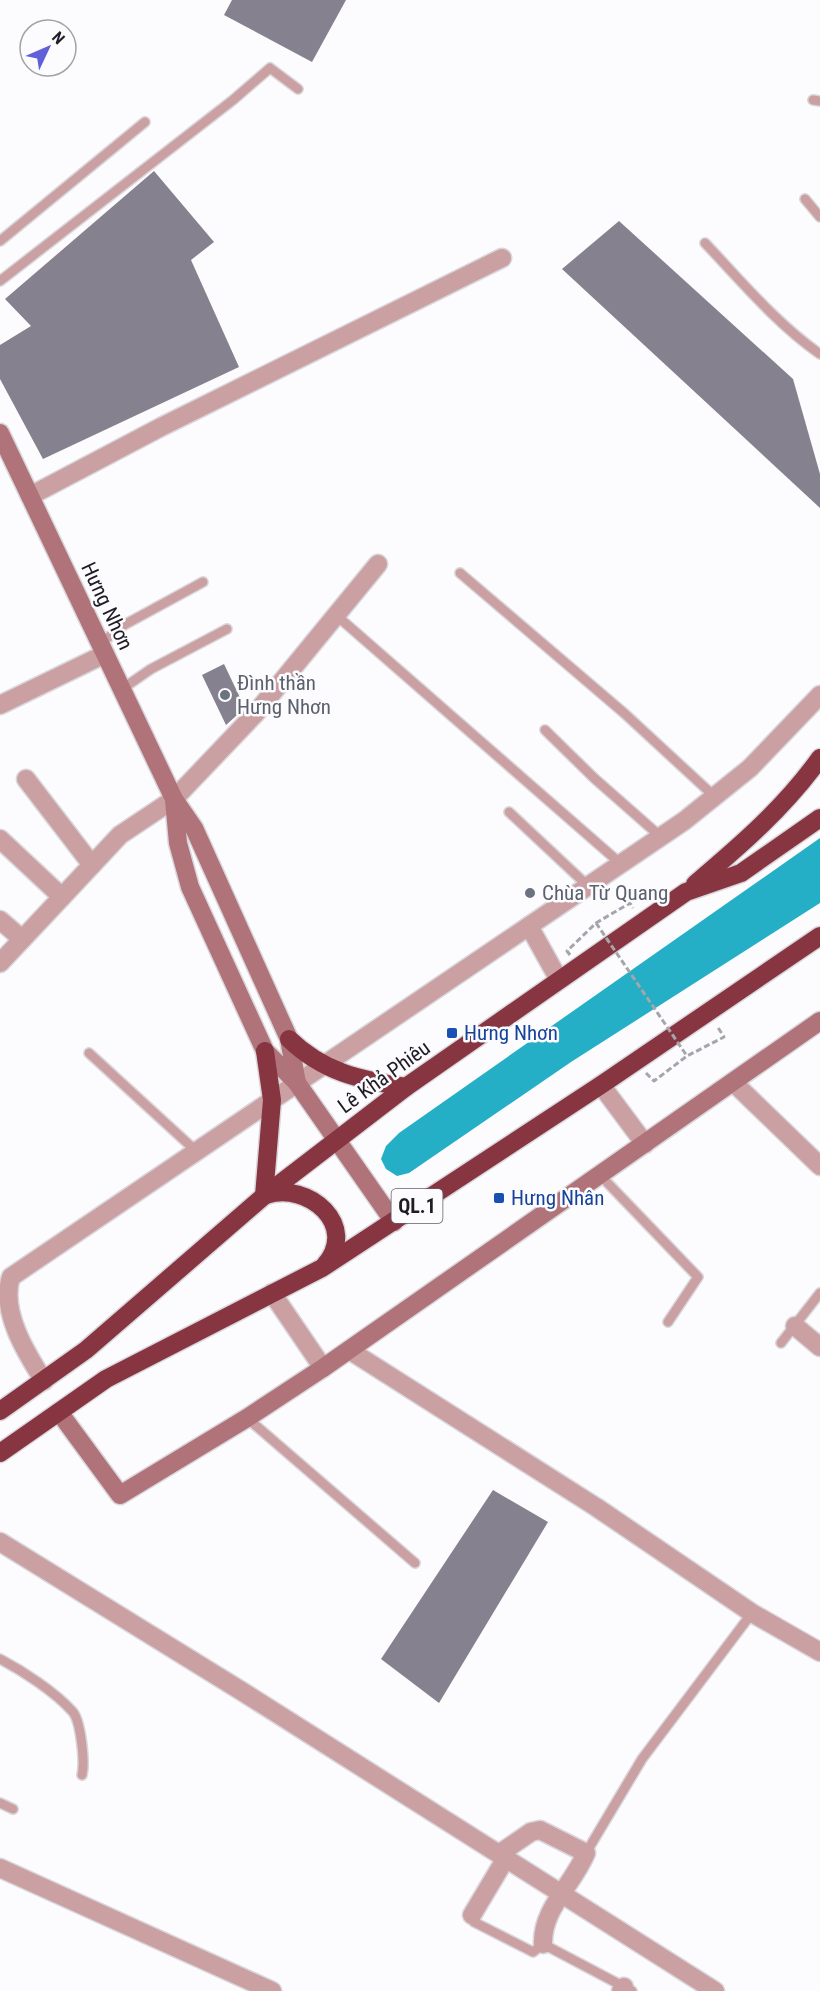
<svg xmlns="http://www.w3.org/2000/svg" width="820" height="1991" font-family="'Roboto Condensed',sans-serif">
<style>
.water{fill:#24afc7}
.building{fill:#85818e}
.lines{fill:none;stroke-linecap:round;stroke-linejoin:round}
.lane-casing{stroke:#d9d7db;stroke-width:12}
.street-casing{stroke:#d9d7db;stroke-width:21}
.secondary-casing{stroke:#d9d7db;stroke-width:21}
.highway-casing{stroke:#d9d7db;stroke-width:21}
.path{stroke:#a6a5a9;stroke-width:3;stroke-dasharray:6 3;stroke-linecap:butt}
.lane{stroke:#cba0a3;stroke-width:9}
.street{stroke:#cba0a3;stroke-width:18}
.secondary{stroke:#b07379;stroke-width:18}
.highway{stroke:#883542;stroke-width:18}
.path-bridge{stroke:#a6a5a9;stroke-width:3;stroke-dasharray:6 3;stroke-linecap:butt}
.worship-dot{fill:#6b7280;stroke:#fcfbfe;stroke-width:2}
.transit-dot{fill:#1a4fb4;stroke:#fcfbfe;stroke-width:2}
.labels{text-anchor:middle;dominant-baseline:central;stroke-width:5;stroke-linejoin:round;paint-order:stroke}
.shield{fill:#fcfbfe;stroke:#616065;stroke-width:1.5}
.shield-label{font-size:20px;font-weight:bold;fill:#1f1d23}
.street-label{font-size:21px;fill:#1f1d23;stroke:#fcfbfe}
.worship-label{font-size:21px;fill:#5b616d;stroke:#fcfbfe;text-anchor:start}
.transit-label{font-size:21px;fill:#164399;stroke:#fcfbfe;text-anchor:start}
</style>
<rect width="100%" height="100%" fill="#fcfbfe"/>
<path class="water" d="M820,838V903L571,1062L409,1173L397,1176L386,1169L381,1159L386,1146L399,1133Z"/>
<g class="building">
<path d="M232,0H346L312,62L224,15Z"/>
<path d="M154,171L214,242L191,260L239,367L43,459L0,379V345L31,326L5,299Z"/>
<path d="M619,221L793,379L820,474V508L562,269Z"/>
<path d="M224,664L245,708L226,725L202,675Z"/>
<path d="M493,1490L548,1522L439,1703L381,1659Z"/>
</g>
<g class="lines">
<defs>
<g id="lane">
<path d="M813,100L820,101"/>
<path d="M805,199L820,217"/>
<path d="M0,241L145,122"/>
<path d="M705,243C741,281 777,324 820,354"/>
<path d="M0,281L233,100L270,68L298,89"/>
<path d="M460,573L624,713L715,797"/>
<path d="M336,615L621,864"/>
<path d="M100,644L124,625L203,582"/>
<path d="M122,689L151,669L227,629"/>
<path d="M545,730L594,778L661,837"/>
<path d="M509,812L588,886"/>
<path d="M89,1053L196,1151"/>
<path d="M600,1175L698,1277L668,1322"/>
<path d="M781,1343L820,1293"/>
<path d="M247,1418L415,1563"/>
<path d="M0,1659C23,1671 55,1692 72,1711C81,1720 85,1763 82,1775"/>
<path d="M0,1803L13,1809"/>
<path d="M586,1853L642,1759L752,1613"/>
<path d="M472,1915L474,1922L533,1952L543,1944L632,1991"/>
</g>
<g id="street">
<path d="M30,496L161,427L502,258"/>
<path d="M0,705L105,654"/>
<path d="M26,779L92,865"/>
<path d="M0,839L62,897L120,835L174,799L255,714L378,564"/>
<path d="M0,920L22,939"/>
<path d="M529,926L559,980"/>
<path d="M0,963L62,897"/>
<path d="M733,1082L820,1166"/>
<path d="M601,1085L645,1144"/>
<path d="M272,1293L323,1368"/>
<path d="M795,1326L820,1347"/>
<path d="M349,1350L596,1507L752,1613L820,1652"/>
<path d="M44,1381C26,1353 0,1311 11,1277L684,821L750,768L820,695"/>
<path d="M0,1542L243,1692L715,1991"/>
<path d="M499,1854L531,1832L540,1830L586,1853C573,1885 542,1908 543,1944"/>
<path d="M0,1868L272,1991"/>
<path d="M472,1915L506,1858"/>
<path d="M621,1991L624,1987"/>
</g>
<g id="secondary">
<path d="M0,433L174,799L194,828L289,1039L297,1083"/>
<path d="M174,800L178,843L190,887L265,1051L297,1083L394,1222"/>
<path d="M59,1412L120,1495L247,1418L323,1368L820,1021"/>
</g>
<g id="highway">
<path d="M695,884C741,845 785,807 820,758"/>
<path d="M289,1039C323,1072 360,1080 406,1087"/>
<path d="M266,1195C309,1181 359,1226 325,1265"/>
<path d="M264,1196L272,1100L265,1051"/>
<path d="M0,1411L86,1350L264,1196L406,1087L686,892L741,873L820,818"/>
<path d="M0,1453L106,1379L322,1268L601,1085L820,936"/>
</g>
</defs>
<use href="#lane" class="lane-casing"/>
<use href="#street" class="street-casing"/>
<use href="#secondary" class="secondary-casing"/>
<use href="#highway" class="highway-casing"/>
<g class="path">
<path d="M570,955L567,951L596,923L630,903L633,908"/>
<path d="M646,1073L654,1081L687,1056L724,1037L717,1026"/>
</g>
<use href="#lane" class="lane"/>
<use href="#street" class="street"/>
<use href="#secondary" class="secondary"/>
<use href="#highway" class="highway"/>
<path class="path-bridge" d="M596,923L687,1056"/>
</g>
<g class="worship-dot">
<circle cx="225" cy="695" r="6"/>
<circle cx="530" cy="893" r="6"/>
</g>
<g class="transit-dot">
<rect x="446" y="1027" width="12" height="12" rx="3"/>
<rect x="493" y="1192" width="12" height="12" rx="3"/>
</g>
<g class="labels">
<rect class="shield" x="391.5" y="1189" width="51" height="34" rx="4.5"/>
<g class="shield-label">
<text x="417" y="1206">QL.1</text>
</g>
<g class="street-label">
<text transform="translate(107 606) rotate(65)">Hưng Nhơn</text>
<text transform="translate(384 1077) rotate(-36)">Lê Khả Phiêu</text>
</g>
<g class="worship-label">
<text x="237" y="683">Đình thần<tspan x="237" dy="24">Hưng Nhơn</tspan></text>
<text x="542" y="893">Chùa Từ Quang</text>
</g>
<g class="transit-label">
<text x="464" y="1033">Hưng Nhơn</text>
<text x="511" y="1198">Hưng Nhân</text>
</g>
</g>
<g transform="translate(48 48) rotate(46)"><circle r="28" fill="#fcfbfe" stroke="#a4a2a6" stroke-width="1.5"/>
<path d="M0-4.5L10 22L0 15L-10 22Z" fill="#6061da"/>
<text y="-9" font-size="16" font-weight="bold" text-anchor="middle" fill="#1f1d23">N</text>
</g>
</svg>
